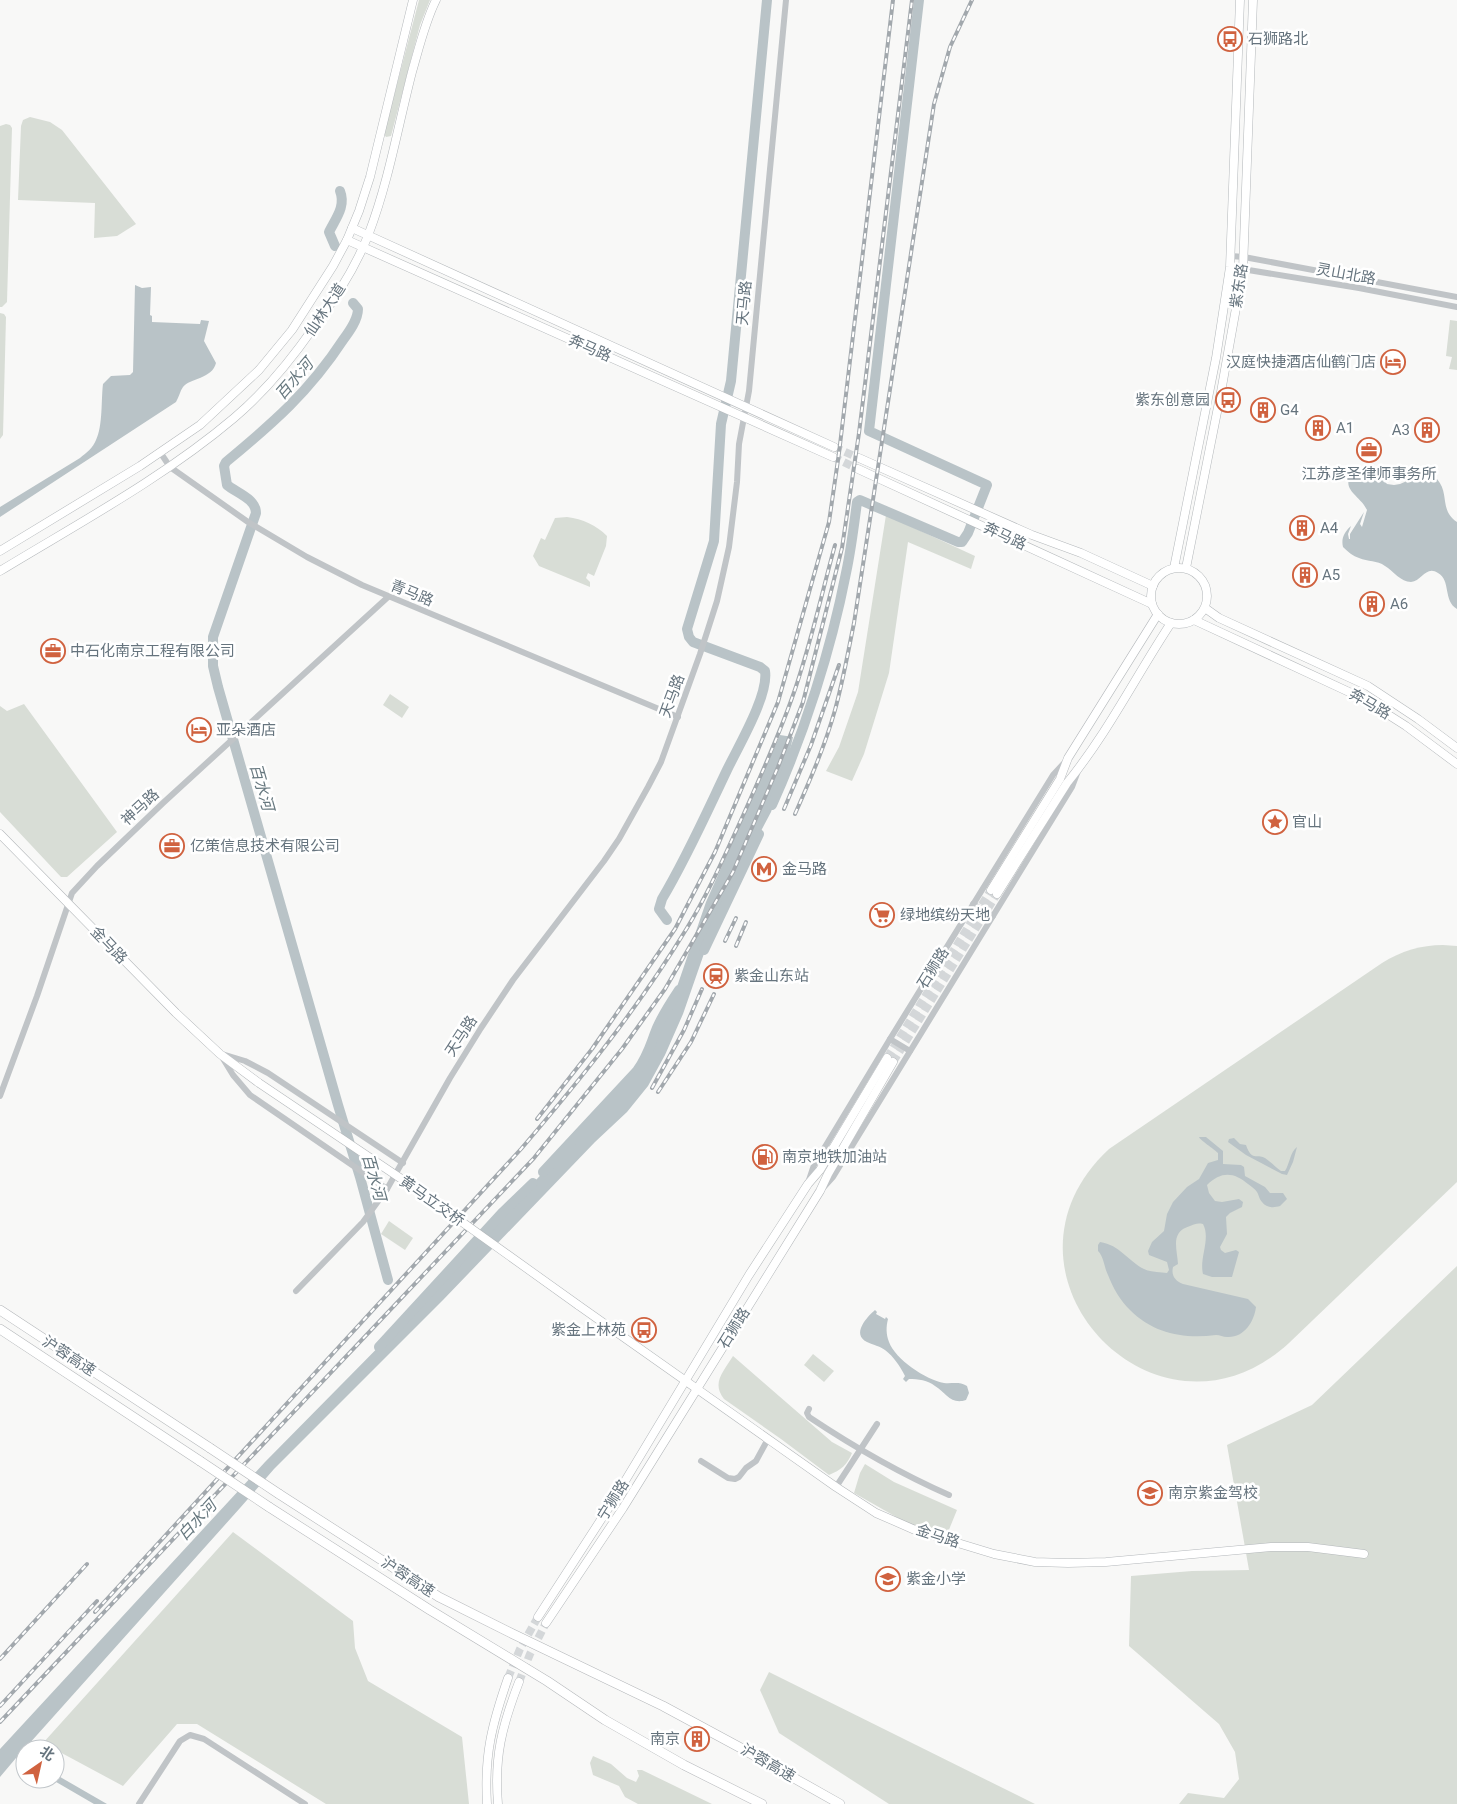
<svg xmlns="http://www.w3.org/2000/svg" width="1457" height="1804" font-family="Roboto,'Noto Sans SC',sans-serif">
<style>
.green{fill:#d8ddd6}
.water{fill:#b9c3c7}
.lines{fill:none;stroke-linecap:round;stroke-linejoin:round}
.river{stroke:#b9c3c7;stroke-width:10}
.major-tunnel{stroke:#d4d7d9;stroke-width:8;stroke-dasharray:8 4;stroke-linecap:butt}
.major-casing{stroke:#b4b8bb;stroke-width:9}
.highway-casing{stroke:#b4b7ba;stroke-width:10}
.minor{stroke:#c0c4c7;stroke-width:6}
.major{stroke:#fff;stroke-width:8}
.highway{stroke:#fff;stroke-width:9}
.rail-casing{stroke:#a2a8ad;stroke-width:4}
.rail{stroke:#fff;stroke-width:2;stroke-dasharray:5.5;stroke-linecap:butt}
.major-bridge-casing{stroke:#b4b8bb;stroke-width:9;stroke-linecap:butt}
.highway-bridge-casing{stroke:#b4b7ba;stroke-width:10;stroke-linecap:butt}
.major-bridge{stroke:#fff;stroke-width:8}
.highway-bridge{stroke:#fff;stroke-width:9}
.labels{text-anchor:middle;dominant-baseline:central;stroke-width:5;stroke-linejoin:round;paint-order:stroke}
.poi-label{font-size:15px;fill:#66747e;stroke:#fff;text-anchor:start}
.street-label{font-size:15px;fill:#66747e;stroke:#fff}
.water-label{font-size:16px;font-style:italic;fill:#67787f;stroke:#fff}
</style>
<rect width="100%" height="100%" fill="#f8f8f7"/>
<g class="green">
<path d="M419,0H430L420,25L391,136L386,137L384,134Z"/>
<path d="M30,117L50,122L62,130L136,224L117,236L94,238L95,203L18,200L21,126L23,120Z"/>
<path d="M6,124L10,125L12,128L7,302L2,307H0V126Z"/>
<path d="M0,313L4,314L6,317L3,435L0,439Z"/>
<path d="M1450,320L1457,321V370L1449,369L1452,357L1446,356Z"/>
<path d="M886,515L975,556L971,569L908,542L889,673L864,754L852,781L826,771L839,747L858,692Z"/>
<path d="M567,517C583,519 596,525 607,536L606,546L594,576L588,573L586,578L590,582V587L539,566L533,556L541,538L545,540L555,518Z"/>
<path d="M390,694L409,707L402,718L383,705Z"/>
<path d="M24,704L117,832L67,877H61L0,812V706L7,711Z"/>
<path d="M1443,945L1457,946V1182L1289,1343C1156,1464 977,1272 1109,1149L1382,963C1401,951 1421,945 1443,945Z"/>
<path d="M389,1221L413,1238L405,1250L381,1234Z"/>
<path d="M1457,1266V1804H1179L1188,1793L1224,1798L1239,1779L1235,1752L1219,1724L1129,1646L1131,1576L1192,1571L1249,1570L1227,1445L1312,1405Z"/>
<path d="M813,1354L834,1371L824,1382L804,1365Z"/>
<path d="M733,1356L832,1442L852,1453C847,1465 841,1470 829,1475L781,1439L724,1399C711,1383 724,1371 733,1356Z"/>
<path d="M865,1464L894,1482L957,1510L946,1537L914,1527L854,1493L860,1473Z"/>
<path d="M233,1532L353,1621L355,1648L368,1681L462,1737L469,1804H326L197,1724H177L123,1786L43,1743Z"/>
<path d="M769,1672L1035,1804H889L779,1733L760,1690Z"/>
<path d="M593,1756L611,1764L627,1778L636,1782L639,1776L637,1770H642L712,1804H638L625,1797L619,1786L593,1775L590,1763Z"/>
</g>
<g class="water">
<path d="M135,285L142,288L151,287L150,315L152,316V322L200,324L201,320L209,321L204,341L216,363C212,379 190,378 183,387C180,391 179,397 176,402L0,517V507L80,458C86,453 93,448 96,440C103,426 101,400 103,384L111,376L130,375L133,372Z"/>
<path d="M1354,471L1380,476L1387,484L1394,485L1400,484L1416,477L1421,480L1422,477L1437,479C1450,494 1439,510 1457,522V609C1443,601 1451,580 1438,573C1426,565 1422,581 1411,582C1401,582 1393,571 1385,566C1377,560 1368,562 1359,558C1353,556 1348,552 1343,547C1341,539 1344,532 1351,526L1348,534L1349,539H1350V534L1364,512L1360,524L1362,527L1367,510C1360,495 1338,489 1354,471Z"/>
<path d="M780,735L793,737L785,772L771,812L729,891L715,922L683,1014L665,1055L648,1086L627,1112L595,1142L443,1300L274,1469L240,1508L20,1754L25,1757V1763L16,1758L0,1777V1749L265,1462L412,1313L635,1074L655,1043L668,1013L706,902Z"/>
<path d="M1199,1137H1206L1223,1151V1164L1241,1165L1244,1167L1245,1176L1265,1187L1270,1193H1283L1287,1199L1280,1206C1274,1208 1266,1208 1262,1202C1259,1199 1259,1195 1257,1192C1255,1189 1251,1186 1248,1184C1234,1172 1221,1171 1207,1185L1209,1193L1215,1201L1222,1202L1239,1199L1243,1202L1242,1207L1230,1213L1226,1217L1227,1234L1220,1247L1221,1250L1225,1253L1236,1250L1239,1252L1232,1277H1212L1203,1274C1199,1258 1211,1239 1203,1224C1197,1223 1195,1224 1190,1226C1170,1232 1177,1248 1178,1264L1173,1267C1171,1275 1175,1281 1183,1284L1248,1299L1256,1307C1254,1322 1244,1338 1227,1337C1223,1337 1220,1335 1216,1335C1184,1339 1154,1334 1130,1310C1120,1300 1113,1288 1108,1275C1104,1267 1104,1257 1098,1251V1245L1100,1242C1120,1245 1128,1261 1144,1269C1150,1272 1160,1272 1167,1273L1169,1270L1167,1262L1149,1255L1148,1251L1152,1242L1164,1231L1167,1214L1173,1202L1187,1187L1199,1179L1208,1163L1218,1160V1153C1214,1149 1200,1140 1199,1137Z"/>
<path d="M1234,1138L1240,1144L1246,1145C1252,1162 1256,1153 1265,1158C1271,1162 1275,1167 1281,1171H1285C1290,1163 1290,1152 1297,1147L1293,1162L1287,1175L1282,1174L1246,1155L1228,1142L1229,1139Z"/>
<path d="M875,1310L877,1312L876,1314L885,1319L886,1317L888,1319C886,1327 886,1334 889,1342C895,1359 926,1380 944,1383C952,1384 959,1381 967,1386L969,1393L966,1400C951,1405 946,1393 935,1386C928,1380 918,1379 909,1379L906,1382L903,1379L905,1376C900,1366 894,1357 885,1350C880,1346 873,1345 867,1342C851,1334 867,1317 875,1310Z"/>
<path d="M55,1774L107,1804H94L51,1779H55Z"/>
</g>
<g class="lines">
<g class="river">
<path d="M335,246L329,232C336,218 346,206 340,191"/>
<path d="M353,303L358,309C358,320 349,332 343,340C309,392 273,423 226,462L224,466L227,485C237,493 256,499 256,513L213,637V666L218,687L338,1105L360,1177L388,1280"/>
<path d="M772,805C804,734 831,650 846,573C851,550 854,526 857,502L860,500L958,542H962L968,533L987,485L869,431L919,0"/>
<path d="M667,920L659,909L662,899C687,857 706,814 727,770C738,747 769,695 765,671L760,667L693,642L689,637L687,629L714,541L721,424L731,381L767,0"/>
<path d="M704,950L759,834"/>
<path d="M543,1172L637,1071C649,1054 650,1045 657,1028C663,1014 671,1002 679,990"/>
<path d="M379,1347L503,1212L533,1183"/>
</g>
<g class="major-tunnel">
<path d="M834,447L859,458"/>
<path d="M833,457L858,469"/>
<path d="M887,1058L991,890"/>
<path d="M893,1062L997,894"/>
<path d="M508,1678L520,1649L538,1617"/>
<path d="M519,1682L530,1654L546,1623"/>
</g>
<defs>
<g id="major">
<path d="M352,228L834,447"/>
<path d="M347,240L833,457"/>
<path d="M859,458L1032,535L1081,553L1153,586"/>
<path d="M858,469L1152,604"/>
<path d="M0,551L140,466L200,425L259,370L292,330L333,266L347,240L359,211L370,177L413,0"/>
<circle cx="1179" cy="596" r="28"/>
<path d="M1174,568L1216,358L1230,267L1240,0"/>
<path d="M1186,568L1221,392L1243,269L1253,0"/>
<path d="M0,571C79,523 163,478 234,418C265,392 291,360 314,327C336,298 356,267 369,233C389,180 398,126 412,72C419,48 425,22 436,0"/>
<path d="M1205,608L1219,618L1368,686L1418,719L1457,748"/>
<path d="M1194,620L1362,698L1406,726L1457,764"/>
<path d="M0,834L176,1013L220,1054L259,1083"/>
<path d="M991,890L1060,779L1068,758L1158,614"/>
<path d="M997,894L1067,783C1107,734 1136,676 1171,623"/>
<path d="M578,1305L836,1487L876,1513L915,1530L994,1554L1035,1562L1068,1563L1106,1562L1271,1547H1308L1364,1554"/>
<path d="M538,1617L613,1501L749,1275L808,1184L820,1170L887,1058"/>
<path d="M546,1623L623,1508L820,1191L828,1174L893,1062"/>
<path d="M487,1804C484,1755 492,1724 508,1678"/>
<path d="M498,1804C494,1757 502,1726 519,1682"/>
</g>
<g id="highway">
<path d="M0,1310L210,1448"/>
<path d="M0,1329L200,1461"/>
<path d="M279,1494L439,1597L513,1634L663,1706L739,1747L840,1804"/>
<path d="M269,1507L430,1610L547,1681L605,1720L684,1765L762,1804"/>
</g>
</defs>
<use href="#major" class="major-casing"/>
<use href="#highway" class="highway-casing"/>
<g class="minor">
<path d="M1231,256L1244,257L1457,297"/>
<path d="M1230,267L1359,288L1457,307"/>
<path d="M160,452L170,467L248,522L307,557L362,585L678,717"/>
<path d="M973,904L993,916"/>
<path d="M890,1039L910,1051"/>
<path d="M222,1054L245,1061L268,1073L403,1163"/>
<path d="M222,1057L233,1075L250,1095L387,1189"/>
<path d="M0,1096L37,996L72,893L97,866L163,803L388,597"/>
<path d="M808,1183L814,1165L890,1039L1053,775L1066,761"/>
<path d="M823,1188L833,1177L1072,787L1078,771"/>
<path d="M296,1291L363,1222L387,1189L450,1078L481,1028L513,980L604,861L619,839L648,787L661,762L700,654L717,601L729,547L737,482L739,444L749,391L786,0"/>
<path d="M809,1409L807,1413L809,1417C854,1447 899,1473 949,1495"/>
<path d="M701,1461L728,1478L735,1479L739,1477L746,1468L756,1461L768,1439"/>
<path d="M836,1487L877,1424"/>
<path d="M139,1804L180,1741L190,1735L204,1739L305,1804"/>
</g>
<use href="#major" class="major"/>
<use href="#highway" class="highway"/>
<defs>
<g id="rail">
<path d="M784,809L811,745L839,665"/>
<path d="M795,814C810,780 825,746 835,710C843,681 848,652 854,623L934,104L950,47L972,0"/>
<path d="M725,941L736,918"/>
<path d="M736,946L746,922"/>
<path d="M652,1088L684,1030L702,989"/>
<path d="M658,1092L691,1042L714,994"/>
<path d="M537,1119L592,1049L675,929L715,852L778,702L829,522L839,453L893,0"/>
<path d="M95,1612L521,1149C581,1079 639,1007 687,928C708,894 724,857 741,820C759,780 777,740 792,698C810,648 821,596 835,545"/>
<path d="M0,1659L87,1564"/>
<path d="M0,1706L97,1601"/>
<path d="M0,1722L534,1158L622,1049L665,989L733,872L778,767L803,702L842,548L859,433L912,0"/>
</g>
</defs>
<use href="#rail" class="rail-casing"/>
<use href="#rail" class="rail"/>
<defs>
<path id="major-bridge" d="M259,1083L409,1184L578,1305"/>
<g id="highway-bridge">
<path d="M210,1448L279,1494"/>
<path d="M200,1461L269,1507"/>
</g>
</defs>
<use href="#major-bridge" class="major-bridge-casing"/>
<use href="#highway-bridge" class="highway-bridge-casing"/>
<use href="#major-bridge" class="major-bridge"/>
<use href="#highway-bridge" class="highway-bridge"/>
</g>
<defs>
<symbol id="bus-ring" viewBox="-11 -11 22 22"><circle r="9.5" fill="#fff" stroke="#d0623f" stroke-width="1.5"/><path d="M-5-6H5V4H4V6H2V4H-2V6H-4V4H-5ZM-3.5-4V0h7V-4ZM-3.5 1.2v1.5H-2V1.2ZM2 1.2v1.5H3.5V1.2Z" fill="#d0623f"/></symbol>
<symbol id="hotel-ring" viewBox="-11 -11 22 22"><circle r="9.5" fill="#fff" stroke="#d0623f" stroke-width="1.5"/><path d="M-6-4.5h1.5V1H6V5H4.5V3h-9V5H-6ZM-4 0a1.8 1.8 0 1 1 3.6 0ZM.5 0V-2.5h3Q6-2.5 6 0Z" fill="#d0623f"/></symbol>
<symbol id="building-ring" viewBox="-11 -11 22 22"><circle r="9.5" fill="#fff" stroke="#d0623f" stroke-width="1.5"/><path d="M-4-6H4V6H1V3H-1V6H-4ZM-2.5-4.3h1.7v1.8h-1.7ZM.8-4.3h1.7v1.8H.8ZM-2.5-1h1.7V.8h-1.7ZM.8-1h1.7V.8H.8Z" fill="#d0623f"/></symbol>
<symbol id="office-ring" viewBox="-11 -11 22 22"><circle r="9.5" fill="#fff" stroke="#d0623f" stroke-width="1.5"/><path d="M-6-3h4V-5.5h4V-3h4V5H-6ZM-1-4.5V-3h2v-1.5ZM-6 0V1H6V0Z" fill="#d0623f"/></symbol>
<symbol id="sight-ring" viewBox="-11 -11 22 22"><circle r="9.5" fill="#fff" stroke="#d0623f" stroke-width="1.5"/><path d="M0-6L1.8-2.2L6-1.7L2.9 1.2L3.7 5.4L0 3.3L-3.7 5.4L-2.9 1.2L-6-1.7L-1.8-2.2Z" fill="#d0623f"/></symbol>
<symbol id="metro-ring" viewBox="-11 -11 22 22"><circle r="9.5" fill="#fff" stroke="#d0623f" stroke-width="1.5"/><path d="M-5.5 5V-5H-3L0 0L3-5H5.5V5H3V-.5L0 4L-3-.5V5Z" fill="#d0623f"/></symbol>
<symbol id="supermarket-ring" viewBox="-11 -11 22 22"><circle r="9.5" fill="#fff" stroke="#d0623f" stroke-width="1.5"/><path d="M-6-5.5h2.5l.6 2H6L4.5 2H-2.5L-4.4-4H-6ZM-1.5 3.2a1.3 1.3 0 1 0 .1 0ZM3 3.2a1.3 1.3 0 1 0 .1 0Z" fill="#d0623f"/></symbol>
<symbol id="station-ring" viewBox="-11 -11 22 22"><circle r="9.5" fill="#fff" stroke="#d0623f" stroke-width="1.5"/><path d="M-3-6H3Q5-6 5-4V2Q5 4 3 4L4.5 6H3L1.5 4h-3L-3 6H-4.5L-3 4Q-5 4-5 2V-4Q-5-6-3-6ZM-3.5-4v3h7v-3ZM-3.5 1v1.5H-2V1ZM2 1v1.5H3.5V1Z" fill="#d0623f"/></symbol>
<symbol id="fuel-ring" viewBox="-11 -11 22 22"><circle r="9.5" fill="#fff" stroke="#d0623f" stroke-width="1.5"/><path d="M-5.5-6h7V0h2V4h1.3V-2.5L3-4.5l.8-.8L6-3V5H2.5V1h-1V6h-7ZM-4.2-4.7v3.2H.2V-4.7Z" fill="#d0623f"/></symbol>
<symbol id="school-ring" viewBox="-11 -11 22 22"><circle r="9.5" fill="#fff" stroke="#d0623f" stroke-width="1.5"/><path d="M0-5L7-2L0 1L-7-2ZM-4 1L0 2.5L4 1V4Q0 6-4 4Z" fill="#d0623f"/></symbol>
</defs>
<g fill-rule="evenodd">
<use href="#bus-ring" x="1216" y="25" width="28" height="28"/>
<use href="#hotel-ring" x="1379" y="348" width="28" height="28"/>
<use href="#bus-ring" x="1214" y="386" width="28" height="28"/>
<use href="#building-ring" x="1249" y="396" width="28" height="28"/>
<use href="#building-ring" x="1304" y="414" width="28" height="28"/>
<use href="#building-ring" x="1413" y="416" width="28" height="28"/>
<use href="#office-ring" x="1355" y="436" width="28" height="28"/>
<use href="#building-ring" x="1288" y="514" width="28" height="28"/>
<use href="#building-ring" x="1291" y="561" width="28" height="28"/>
<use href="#building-ring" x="1358" y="590" width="28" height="28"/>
<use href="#office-ring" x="39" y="637" width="28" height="28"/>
<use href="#hotel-ring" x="185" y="716" width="28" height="28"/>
<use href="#sight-ring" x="1261" y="808" width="28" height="28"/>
<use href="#office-ring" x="158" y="832" width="28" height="28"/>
<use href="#metro-ring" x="750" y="855" width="28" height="28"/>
<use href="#supermarket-ring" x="868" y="901" width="28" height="28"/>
<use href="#station-ring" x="702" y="962" width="28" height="28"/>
<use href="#fuel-ring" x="751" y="1143" width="28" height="28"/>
<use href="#bus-ring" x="630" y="1316" width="28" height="28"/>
<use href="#school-ring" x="1136" y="1479" width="28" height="28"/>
<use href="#school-ring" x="874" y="1565" width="28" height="28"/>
<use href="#building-ring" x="683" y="1725" width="28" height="28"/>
</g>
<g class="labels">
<g class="poi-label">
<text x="1248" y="39">石狮路北</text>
<text x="1376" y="362" text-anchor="end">汉庭快捷酒店仙鹤门店</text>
<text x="1210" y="400" text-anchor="end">紫东创意园</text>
<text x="1280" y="410">G4</text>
<text x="1336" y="428">A1</text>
<text x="1410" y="430" text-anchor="end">A3</text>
<text x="1369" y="474" text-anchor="middle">江苏彦圣律师事务所</text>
<text x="1320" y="528">A4</text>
<text x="1322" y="575">A5</text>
<text x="1390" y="604">A6</text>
<text x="70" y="651">中石化南京工程有限公司</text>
<text x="216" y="730">亚朵酒店</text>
<text x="1292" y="822">官山</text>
<text x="190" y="846">亿策信息技术有限公司</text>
<text x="782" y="869">金马路</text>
<text x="900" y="915">绿地缤纷天地</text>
<text x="734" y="976">紫金山东站</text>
<text x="782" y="1157">南京地铁加油站</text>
<text x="626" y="1330" text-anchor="end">紫金上林苑</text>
<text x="1168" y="1493">南京紫金驾校</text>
<text x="906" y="1579">紫金小学</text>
<text x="680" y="1739" text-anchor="end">南京</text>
</g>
<g class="street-label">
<text transform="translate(1346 274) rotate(10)">灵山北路</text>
<text transform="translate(1239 286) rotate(-81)">紫东路</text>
<text transform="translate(744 303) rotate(-85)">天马路</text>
<text transform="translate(325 310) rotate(-56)">仙林大道</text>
<text transform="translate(590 348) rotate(24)">奔马路</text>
<text transform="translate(1005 536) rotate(25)">奔马路</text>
<text transform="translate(412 593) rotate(22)">青马路</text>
<text transform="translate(672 696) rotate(-70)">天马路</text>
<text transform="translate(1370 704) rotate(30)">奔马路</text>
<text transform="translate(140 807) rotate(-43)">神马路</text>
<text transform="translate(109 945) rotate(46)">金马路</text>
<text transform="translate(933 968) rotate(-58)">石狮路</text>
<text transform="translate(461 1036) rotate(-57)">天马路</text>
<text transform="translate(432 1201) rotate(35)">黄马立交桥</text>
<text transform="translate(734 1328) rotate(-58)">石狮路</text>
<text transform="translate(69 1356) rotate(33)">沪蓉高速</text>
<text transform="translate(613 1500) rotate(-58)">宁狮路</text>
<text transform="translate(938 1536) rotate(18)">金马路</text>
<text transform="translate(408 1577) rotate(33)">沪蓉高速</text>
<text transform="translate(768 1763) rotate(30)">沪蓉高速</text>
</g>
<g class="water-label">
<text transform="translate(294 379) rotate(-49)">百水河</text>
<text transform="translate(262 787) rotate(74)">百水河</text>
<text transform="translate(374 1177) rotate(74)">百水河</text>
<text transform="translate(197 1520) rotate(-47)">白水河</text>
</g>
</g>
<g transform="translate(40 1764) rotate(34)"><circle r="24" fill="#ffffff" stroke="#c2c7cb"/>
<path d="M0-4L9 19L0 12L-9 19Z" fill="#d0623f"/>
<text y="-8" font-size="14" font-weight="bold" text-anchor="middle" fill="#66747e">北</text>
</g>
</svg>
